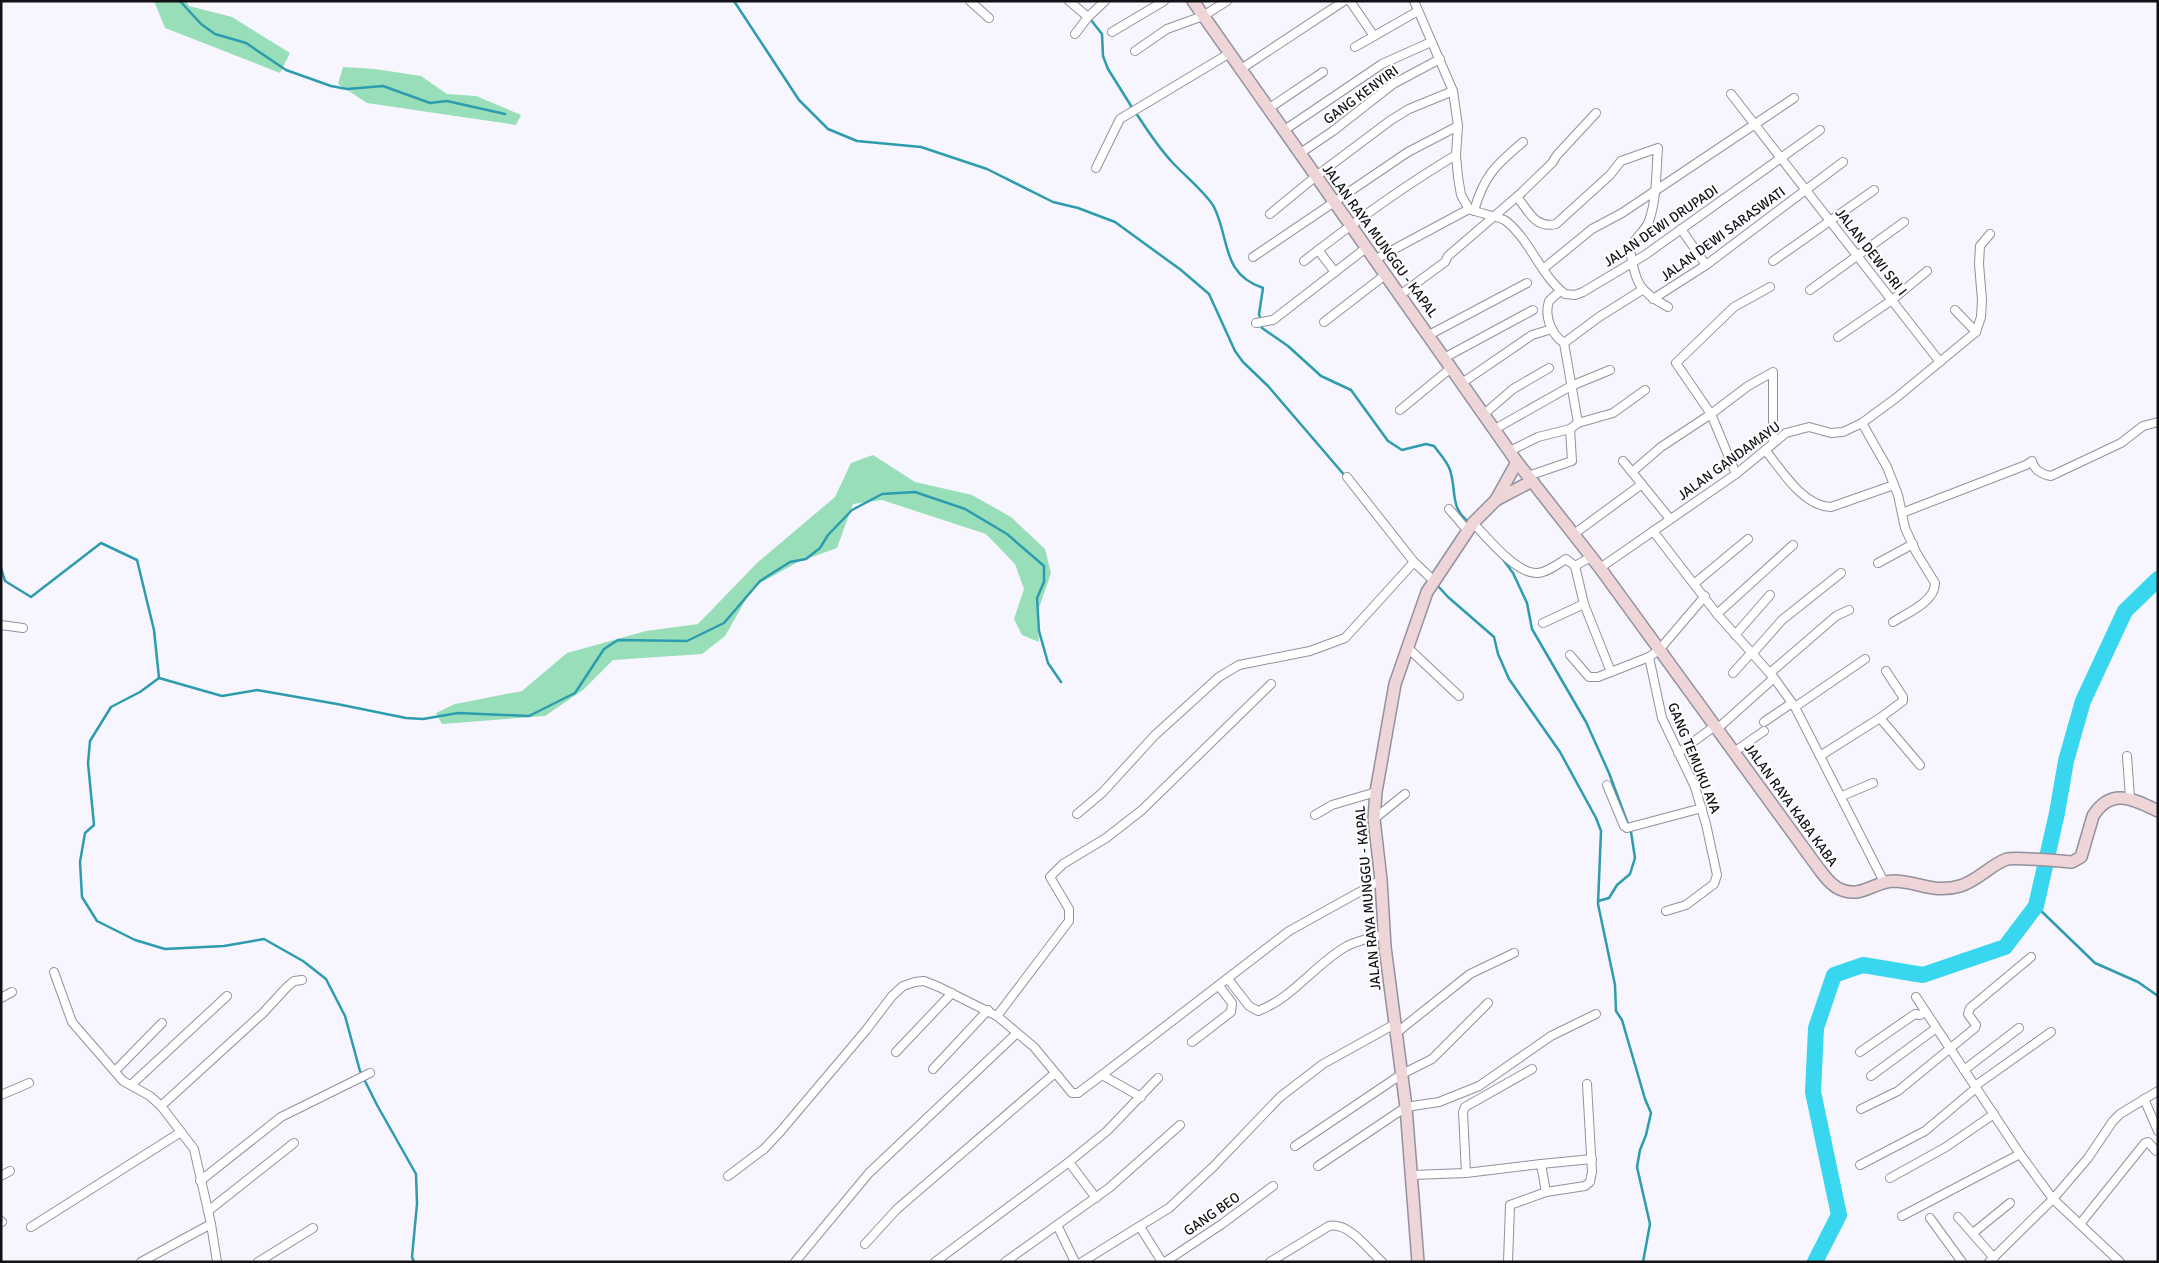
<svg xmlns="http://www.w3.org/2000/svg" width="2159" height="1263" font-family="Signika,sans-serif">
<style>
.green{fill:#98dfb9}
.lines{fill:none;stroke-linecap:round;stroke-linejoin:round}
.stream{stroke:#2d9cae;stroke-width:2.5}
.river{stroke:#38d7ef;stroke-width:16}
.street-casing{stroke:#93919e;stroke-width:10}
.secondary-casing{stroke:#93919e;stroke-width:14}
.street{stroke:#fff;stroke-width:8}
.secondary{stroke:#eed6d8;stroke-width:11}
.labels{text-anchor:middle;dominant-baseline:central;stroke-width:4;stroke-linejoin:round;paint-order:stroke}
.street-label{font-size:14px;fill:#121115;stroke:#fff}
</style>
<rect width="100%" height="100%" fill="#f7f5fe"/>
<g class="green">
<path d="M154,1H186L189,6L232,17L290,53L280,73L165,28Z"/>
<path d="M343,67L375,69L421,76L447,94L476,96L521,115L516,125L367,103L338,84Z"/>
<path d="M873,455L915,482L972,495L1011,517L1045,549L1051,573L1037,614L1039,642L1022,635L1014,619L1024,589L1015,564L986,534L882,500L853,504L837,548L798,562L753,587L725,636L702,654L613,660L583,690L545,716L442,724L436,713L455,704L522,691L567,653L646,631L698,624L757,563L835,497L851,463Z"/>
</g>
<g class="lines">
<g class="stream">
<path d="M180,1L201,24L215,34L246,43L286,70L331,86L347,89L383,86L430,103L447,101L505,114"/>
<path d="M734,1L799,100L828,129L857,141L921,147L987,169L1053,202L1078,208L1115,222L1181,270L1209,294L1235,351L1243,362L1268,386L1346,477"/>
<path d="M1091,20L1102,34L1103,56L1108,69L1133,109"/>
<path d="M1136,113C1147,130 1158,147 1172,162C1183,174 1207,194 1214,207C1230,239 1221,274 1263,288L1259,314L1262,328L1288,346L1321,376L1351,390L1388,441L1402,450L1426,444L1434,446C1439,453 1447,461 1450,470C1457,491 1449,508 1470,523"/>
<path d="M1502,558L1513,573L1527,603L1532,629L1586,722L1609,773L1631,832L1635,858L1630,874L1617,885L1609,898L1598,901"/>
<path d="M1,568L5,581L31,597L101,543L137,560L154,630L159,678L140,692L111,707L90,741L88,763L94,825L85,833L80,862L82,897L97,921L135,940L165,949L224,946L264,939L303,961L326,979L345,1016L360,1071L377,1105L416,1174L417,1204L412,1257L414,1262"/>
<path d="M1437,585L1448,597L1494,637L1498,654L1509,679L1560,752L1596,818L1601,831L1598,904L1615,985L1616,1011L1622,1020L1645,1099L1651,1113L1646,1135L1640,1150L1637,1167L1650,1224L1643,1262"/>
<path d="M159,678L222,696L257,690L337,704L406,718L423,719L458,713L529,716L575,693L604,649L618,640L687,641L724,623L760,581L790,562L806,559L820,548L828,535L852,510L882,494L915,492L965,509L1007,534L1044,566V582L1037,598L1039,631L1048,663L1061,682"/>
<path d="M2036,906L2095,963L2138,982L2158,996"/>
</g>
<path class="river" d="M1815,1262L1839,1215L1813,1092L1816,1028L1834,975L1863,965L1923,975L2005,947L2036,906L2057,813L2066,761L2083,701L2125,611L2158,579"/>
<defs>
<g id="street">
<path d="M970,1L989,18"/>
<path d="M1069,1L1088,17"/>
<path d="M1350,1L1374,36"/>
<path d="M1414,1L1453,91L1458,126L1456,155L1458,177L1461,195L1469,209C1478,213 1501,217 1506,221C1531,241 1540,275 1565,294L1575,295L1583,292L1645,255L1820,130"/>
<path d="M1112,32L1164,1"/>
<path d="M1075,34L1088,17L1105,1"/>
<path d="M1355,47L1418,11"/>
<path d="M1135,51L1167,29L1203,16L1227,1"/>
<path d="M1241,69L1344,1"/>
<path d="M1731,94L1940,362"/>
<path d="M1268,109L1323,72"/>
<path d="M1283,131L1382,64L1431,42"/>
<path d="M1299,154L1333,131L1393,84L1440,59"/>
<path d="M1096,168L1120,119L1230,53"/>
<path d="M1517,197C1529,211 1535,229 1556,224L1610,175L1621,161L1658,148C1656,172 1657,198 1649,221C1645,232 1633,238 1630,250C1636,283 1638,291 1668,307"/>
<path d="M1474,211C1484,175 1496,165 1523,142"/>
<path d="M1270,214L1315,177L1391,120L1409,109L1453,91"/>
<path d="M1681,229L1706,265"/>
<path d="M1318,250L1335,272"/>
<path d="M1253,257L1408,152L1458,126"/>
<path d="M1374,260L1469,209"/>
<path d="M1304,261C1353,223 1402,187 1456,155"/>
<path d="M1773,261L1874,190"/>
<path d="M1543,269L1592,229L1622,213L1794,98"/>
<path d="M1810,290L1904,222"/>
<path d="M1560,291L1549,301C1544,316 1551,334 1564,343L1578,423"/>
<path d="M1400,295L1445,262L1448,256L1520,194L1552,163L1557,155L1596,113"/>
<path d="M1653,299L1706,265L1843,162"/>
<path d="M1955,310L1976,332"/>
<path d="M1324,322L1385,275"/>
<path d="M1256,323L1273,320L1366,248"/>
<path d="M1429,335L1527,283"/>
<path d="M1838,337L1892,300L1927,271"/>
<path d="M1564,343L1599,317L1642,290"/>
<path d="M1444,358L1533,310"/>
<path d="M1462,383L1532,335L1552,329"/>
<path d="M1400,410L1451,368"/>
<path d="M1484,414L1513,389L1549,368"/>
<path d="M1862,423L1887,467L1898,495L1905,528L1916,552L1935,583C1935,602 1907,613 1893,622"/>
<path d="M1495,429L1571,386L1610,370"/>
<path d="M1765,450C1782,470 1802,506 1831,507L1894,485"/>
<path d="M1510,451L1538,437L1570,429L1578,423L1613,413L1645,390"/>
<path d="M1623,461L1670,519"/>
<path d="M1632,472L1661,447L1711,414L1748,386L1773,372V442"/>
<path d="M1736,474L1711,414L1676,363L1734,307L1770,287"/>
<path d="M1528,476L1572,461L1570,429"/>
<path d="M1347,477L1414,562L1433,580"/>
<path d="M1449,509L1467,530"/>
<path d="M1902,513L2026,465L2032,461C2034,470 2043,475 2051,476L2121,443L2143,426L2158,422"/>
<path d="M1473,523C1487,537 1516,574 1537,573C1546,573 1558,564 1566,559L1575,566L1584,604L1611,672L1649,657"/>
<path d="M1653,531L1717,614L1774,678L1795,707L1884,882"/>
<path d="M1574,534L1642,484"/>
<path d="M1878,563L1913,544"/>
<path d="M1575,566L1591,557"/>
<path d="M1600,568L1736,474L1786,433L1809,427L1831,433L1843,432L1862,423L1896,398L1976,332L1981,317L1982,300L1979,264L1980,246L1990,234"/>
<path d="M1695,583L1748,539"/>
<path d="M1717,614L1793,545"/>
<path d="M1543,623L1584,604"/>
<path d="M1,625L23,628"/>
<path d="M1735,635L1770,595"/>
<path d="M1407,647L1459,696"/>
<path d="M1752,654L1782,620L1841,573"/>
<path d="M1570,655L1589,677H1598L1611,672"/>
<path d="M1733,673L1751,653"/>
<path d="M1770,673L1836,616L1849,610"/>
<path d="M1795,707L1865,659"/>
<path d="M1880,718L1920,765"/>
<path d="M1764,722L1792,703"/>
<path d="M1717,729L1774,678"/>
<path d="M1734,752L1764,731"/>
<path d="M1678,753L1715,726"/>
<path d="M1820,756L1880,718L1903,701V697L1886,671"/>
<path d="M2127,756L2130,798"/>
<path d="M1607,785L1624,826L1627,828L1702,808"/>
<path d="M1842,796L1873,783"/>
<path d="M1077,814L1102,793L1154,736L1219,677L1239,665L1310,651L1345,638L1414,562"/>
<path d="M1315,815L1332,805L1376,792"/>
<path d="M1374,819L1405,794"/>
<path d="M1666,911L1686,905L1714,884L1717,875L1706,824L1695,787L1662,718L1649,657L1659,650L1705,596"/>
<path d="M54,972L72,1022L123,1081L150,1096L161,1106L194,1149L211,1224L217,1262"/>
<path d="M1228,979L1249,1006L1258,1011C1293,998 1315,964 1347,946C1359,940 1371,938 1384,935"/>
<path d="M1916,997L2020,1154L2053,1199L2120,1262"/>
<path d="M1,998L12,992"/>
<path d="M997,1016L1069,921V909L1050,877L1063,864L1106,838L1142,810L1271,684"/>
<path d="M1395,1034L1470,974L1514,953"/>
<path d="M1192,1042L1231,1012L1232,1003L1219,986"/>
<path d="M896,1052L952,993"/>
<path d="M1860,1052L1915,1014L1920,1015L1925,1012"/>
<path d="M933,1069L988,1010"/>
<path d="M1964,1070L2019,1028"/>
<path d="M115,1071L162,1023"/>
<path d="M1871,1076L1935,1029"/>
<path d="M131,1085L227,996"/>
<path d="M1975,1086L2051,1032"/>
<path d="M1,1095L29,1083"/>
<path d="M1141,1097L1102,1075L1289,931L1381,880"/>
<path d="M2144,1099L2158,1131"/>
<path d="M161,1106L263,1013L287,987L294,981L302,980"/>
<path d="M1861,1109L1898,1091L1975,1028L1976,1025L1968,1014L1970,1008L2031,957"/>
<path d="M1295,1146L1402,1074L1432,1059L1488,1003"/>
<path d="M1541,1164L1592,1159"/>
<path d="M1860,1165L1925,1131L1976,1088"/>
<path d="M1318,1166L1406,1107L1439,1102L1479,1086L1551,1036L1596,1014"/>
<path d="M1466,1173L1463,1112L1465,1107L1532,1069"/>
<path d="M1412,1175L1466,1173L1541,1164L1546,1192L1585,1186L1590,1182L1592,1172L1587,1084"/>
<path d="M1,1176L10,1171"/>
<path d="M728,1176L764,1149L780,1132L867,1029L892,996L903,986L915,982L924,981L939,987L997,1016L1034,1047L1072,1093H1078L1102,1075"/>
<path d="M1890,1178L1946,1147L1994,1114"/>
<path d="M200,1181L281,1117L370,1073"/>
<path d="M1096,1198L1069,1162L1107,1131L1158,1078"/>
<path d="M208,1211L294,1143"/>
<path d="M1902,1216L2020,1154"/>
<path d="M1958,1217L1994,1258"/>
<path d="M1930,1218L1962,1262"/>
<path d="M1,1221L2,1222"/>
<path d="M2080,1224L2145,1143L2148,1142L2156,1151"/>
<path d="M1057,1225L1109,1188L1180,1125"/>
<path d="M31,1227L181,1132"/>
<path d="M1140,1227L1162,1262"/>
<path d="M1973,1233L2010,1203"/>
<path d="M865,1244L897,1209L1054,1074"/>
<path d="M141,1262L211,1224"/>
<path d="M258,1262L313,1228"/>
<path d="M795,1262L869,1173L1017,1033"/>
<path d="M935,1262L1069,1162"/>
<path d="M1005,1262L1057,1225L1075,1262"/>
<path d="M1082,1262L1169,1208L1213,1167L1280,1097L1323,1064L1395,1024"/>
<path d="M1165,1262L1222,1224L1273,1186"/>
<path d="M1270,1262L1329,1226C1349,1222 1368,1249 1382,1262"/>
<path d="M1508,1262L1510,1205L1546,1192"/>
<path d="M1989,1262L2053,1199L2088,1158L2113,1121L2120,1114L2158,1091"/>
</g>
<g id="secondary">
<path d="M1193,1L1517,462L1600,568L1819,869C1826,878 1833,888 1845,891C1863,896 1875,882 1893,881C1917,881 1933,894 1960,886C1978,881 1990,865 2007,859C2016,857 2060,861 2072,862L2081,857L2093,816C2111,787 2133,799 2158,811"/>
<path d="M1496,500L1517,462"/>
<path d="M1418,1262L1406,1107L1385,947L1381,880L1374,819L1376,792L1395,684L1427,592L1473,523L1496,500L1532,481"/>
</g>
</defs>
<use href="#street" class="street-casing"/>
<use href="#secondary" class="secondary-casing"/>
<use href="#street" class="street"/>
<use href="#secondary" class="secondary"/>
</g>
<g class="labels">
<g class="street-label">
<text transform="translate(1361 95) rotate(-36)">GANG KENYIRI</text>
<text transform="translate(1661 226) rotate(-34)">JALAN DEWI DRUPADI</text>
<text transform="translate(1723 234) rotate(-36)">JALAN DEWI SARASWATI</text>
<text transform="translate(1380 241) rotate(54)">JALAN RAYA MUNGGU - KAPAL</text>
<text transform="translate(1871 252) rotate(52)">JALAN DEWI SRI I</text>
<text transform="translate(1729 461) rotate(-36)">JALAN GANDAMAYU</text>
<text transform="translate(1694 758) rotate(68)">GANG TEMUKU AYA</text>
<text transform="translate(1791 805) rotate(54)">JALAN RAYA KABA KABA</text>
<text transform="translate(1368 898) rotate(-95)">JALAN RAYA MUNGGU - KAPAL</text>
<text transform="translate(1212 1214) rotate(-35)">GANG BEO</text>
</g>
</g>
<rect width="2159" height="1263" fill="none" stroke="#121115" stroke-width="5"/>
</svg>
